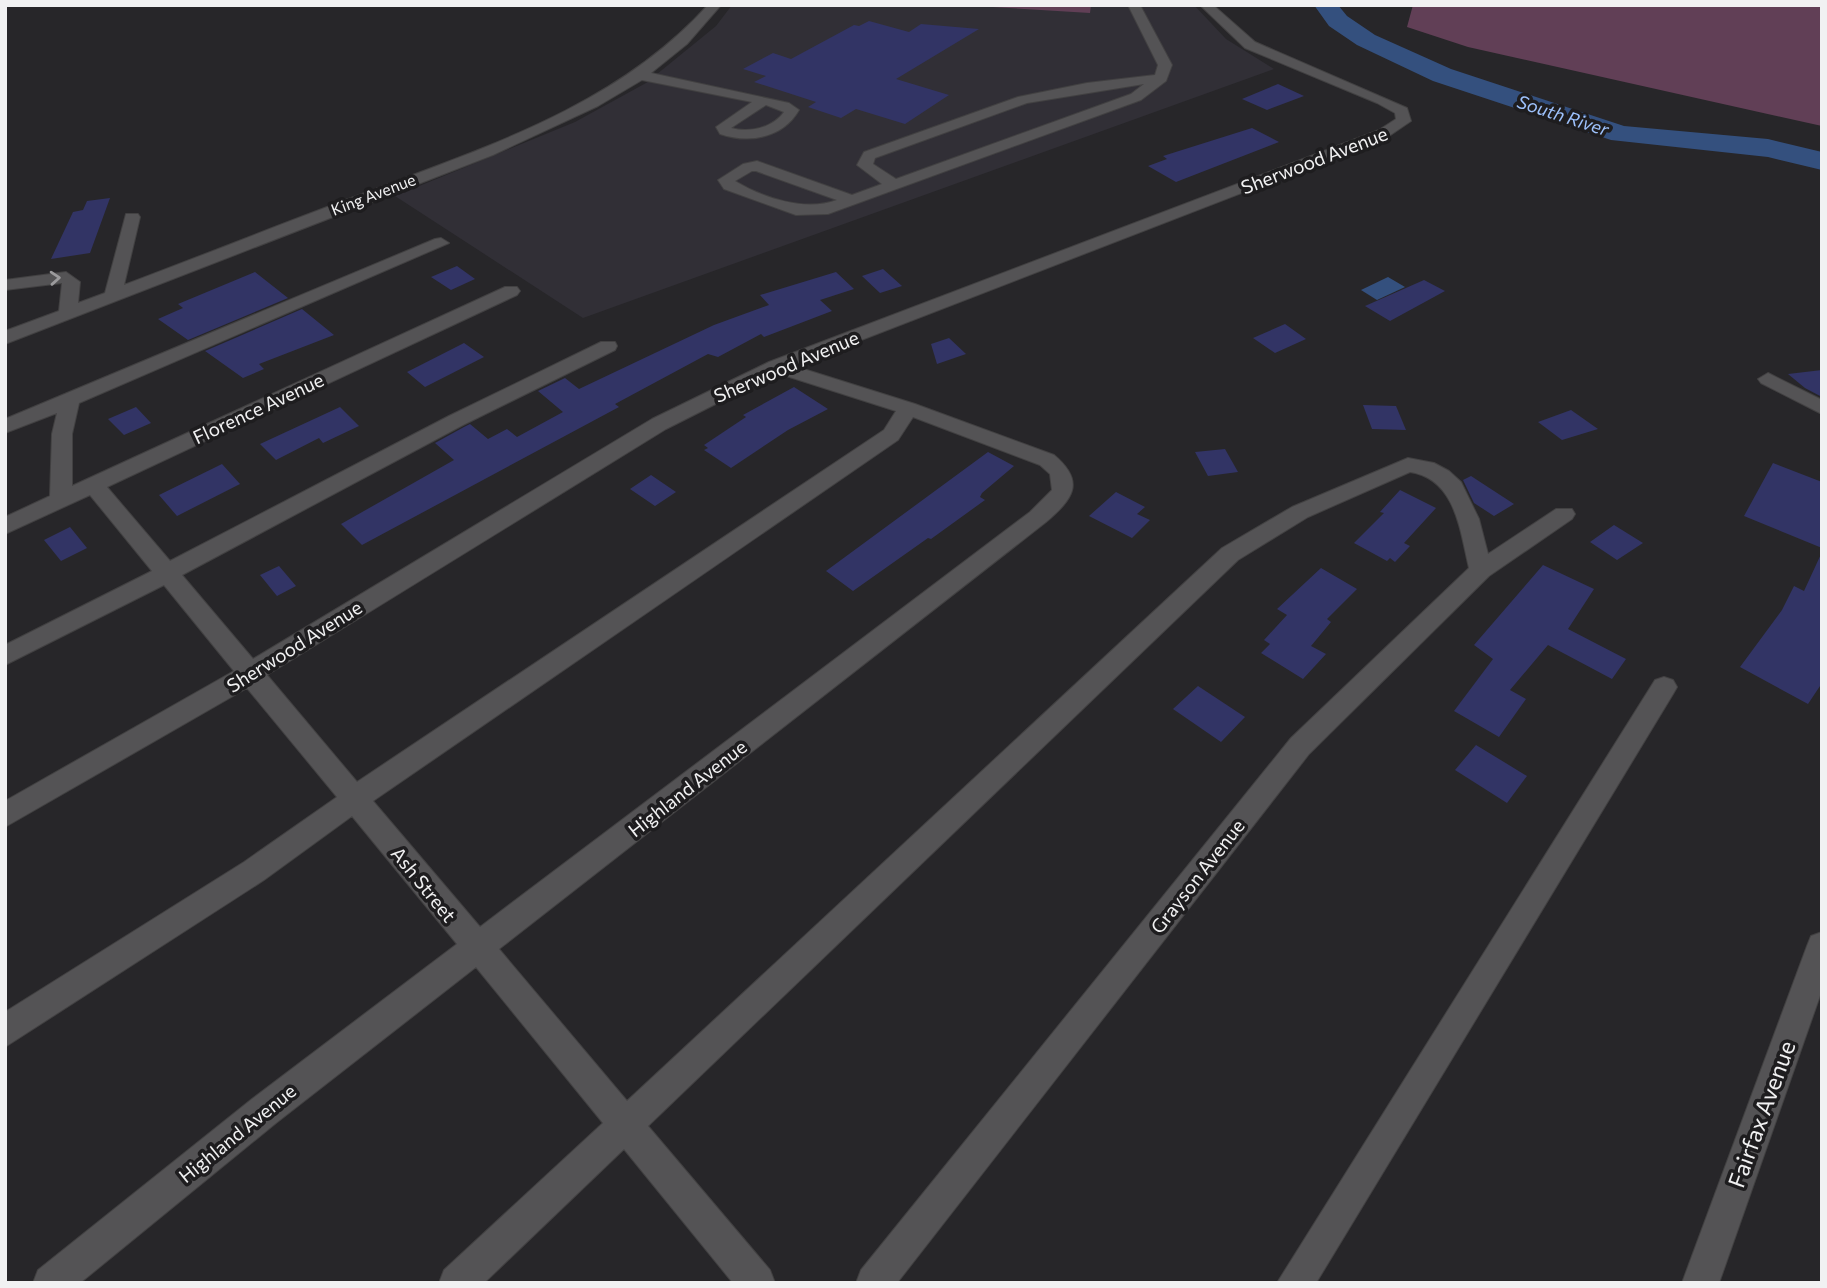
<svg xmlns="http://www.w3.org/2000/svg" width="1827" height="1288" font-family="Commissioner,sans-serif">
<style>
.built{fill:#312f36}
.green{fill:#613f56}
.water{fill:#34507e}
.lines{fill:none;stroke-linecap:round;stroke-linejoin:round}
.river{fill:#34507e;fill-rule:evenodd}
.building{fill:#323465}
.minor-casing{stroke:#424142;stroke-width:2}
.minor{fill:#545355;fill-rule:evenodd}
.oneway{stroke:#9b9a9c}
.labels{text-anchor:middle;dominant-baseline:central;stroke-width:7;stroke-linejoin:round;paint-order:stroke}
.far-street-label{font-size:16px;fill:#f1f1f2;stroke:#1e1d1f}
.far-water-label{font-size:18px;font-style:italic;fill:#9ec2fc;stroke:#1e1d1f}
.street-label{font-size:19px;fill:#f1f1f2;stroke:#1e1d1f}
.near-street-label{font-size:23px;fill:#f1f1f2;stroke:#1e1d1f}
</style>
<rect width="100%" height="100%" fill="#272629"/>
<path class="built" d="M732,5H1194L1226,39L1274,69L583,318L395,196L575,122L646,83L716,26Z"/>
<g class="green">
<path d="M959,5H1091L1090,13Z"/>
<path d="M1413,5H1821L1822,126L1468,47L1407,27Z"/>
</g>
<path class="water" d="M1388,277L1405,287L1377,300L1361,290Z"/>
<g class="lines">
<path class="river" d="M1314,5H1338L1347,16L1375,35L1451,69L1624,126L1768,139L1822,152V170L1768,157L1611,140L1433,81L1357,45L1329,26Z"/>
</g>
<g class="building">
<path d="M869,21L909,32L921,24L979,29L896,79L949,95L905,124L856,109L841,118L808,107L816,102L754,82L766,76L743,69L773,53L791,59L854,25L859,26Z"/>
<path d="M1278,84L1304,96L1267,110L1242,99Z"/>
<path d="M1252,128L1279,142L1176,182L1148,166L1167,159L1163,156Z"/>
<path d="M110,198L90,253L51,259L73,212L83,210L87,201Z"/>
<path d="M457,266L475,279L451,290L431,277Z"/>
<path d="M883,269L902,286L880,293L862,276Z"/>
<path d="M255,272L288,298L188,340L158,319L183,308L178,304Z"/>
<path d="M836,272L854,289L820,300L832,311L764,337L761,334L718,357L708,354L615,404L619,407L362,545L341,524L454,460L435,443L464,427L470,424L488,439L507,429L517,437L563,412L538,391L565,378L579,389L714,325L769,305L760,295Z"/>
<path d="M1424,280L1445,291L1390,321L1365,306Z"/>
<path d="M302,309L334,335L259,364L264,369L243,378L205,351Z"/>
<path d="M1285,324L1306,339L1275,353L1253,338Z"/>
<path d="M949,338L966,354L937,364L931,344Z"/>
<path d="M464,343L484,357L425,387L407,372Z"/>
<path d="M1822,370V397L1805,388L1788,374Z"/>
<path d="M794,387L828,409L788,430L731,468L704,450L708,448L704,445L746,417L743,415Z"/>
<path d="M1363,405L1396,406L1406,430L1372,429Z"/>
<path d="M136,407L151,423L124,435L108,419Z"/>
<path d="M340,407L359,426L323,443L319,438L276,460L260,444Z"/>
<path d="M1571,410L1598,429L1562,440L1538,422Z"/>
<path d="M1225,449L1238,472L1208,476L1195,452Z"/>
<path d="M988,452L1014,466L982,493L980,497L985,500L931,539L928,538L853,591L826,571Z"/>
<path d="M1773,463L1822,482V548L1744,516Z"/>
<path d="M222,464L240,484L177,516L159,495Z"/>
<path d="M651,475L676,492L655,506L630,489Z"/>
<path d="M1471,476L1514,504L1494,516L1474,503L1463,480Z"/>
<path d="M1400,490L1436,508L1404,543L1410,546L1395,562L1390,558L1387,561L1354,543L1384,513L1380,512Z"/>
<path d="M1116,492L1145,507L1137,514L1150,520L1132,538L1089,516Z"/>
<path d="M1614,525L1643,543L1617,560L1590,542Z"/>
<path d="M70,527L87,548L61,561L44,540Z"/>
<path d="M1822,552V683L1808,704L1740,667L1782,610L1794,586L1804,591Z"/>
<path d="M1543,565L1594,589L1568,629L1626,659L1612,679L1548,645L1510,690L1526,699L1499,737L1454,711L1493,659L1474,645Z"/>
<path d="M279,566L296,586L277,596L260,575Z"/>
<path d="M1321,568L1357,589L1327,619L1331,622L1311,646L1326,654L1303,679L1261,653L1270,644L1264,640L1287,615L1277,609Z"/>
<path d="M1198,686L1245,717L1221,742L1173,709Z"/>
<path d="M1476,745L1527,776L1507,803L1455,770Z"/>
</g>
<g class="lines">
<defs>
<g id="minor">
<path d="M708,5H721L687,44L651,73L789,103L799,110C783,138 749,144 720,134L716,127L752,102L642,80L598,106L493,155L5,344V331L59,311L62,283L5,290V280L66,272L80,282L78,303L105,293L126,214H138L140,217L124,285C204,255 283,223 362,194C486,147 617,106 708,5ZM766,105L784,112C772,128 750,133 731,128Z"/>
<path d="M1128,5H1140L1172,65L1166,81L1141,100L828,214L796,215L724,189L718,180L743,164L757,161L852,195L882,184L857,165L864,152L1018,97L1087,83L1155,75L1158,65ZM1144,84L1131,94L896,179L873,164L875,158L1027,103ZM752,171H756L837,200C805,212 763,198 735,181Z"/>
<path d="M1200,5H1213L1255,42L1407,108L1411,121L1389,136L794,366L915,404L1054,455C1086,482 1073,499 1046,522L499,949L627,1101L1222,548L1292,507L1408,458L1434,463L1449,471L1461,482L1479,519L1488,554L1556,509H1572L1575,514L1572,519L1489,576L1309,754L897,1283H856L861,1270L1291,738L1469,568C1460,531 1456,479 1410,472L1308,517L1238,560L648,1126L770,1270L775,1283H733L624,1149L484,1283H439L444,1270L603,1123L476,967L276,1123L80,1283H33L38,1270L252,1099L457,944L352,816L264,880L5,1047V1012L244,862L337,797L247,688L5,827V801L234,671L164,585L5,665V645L152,571L90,495L5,534V517L50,496L52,434L57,413L5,433V419L435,239L441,238L449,243L79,403L72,434V486L505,287H517L520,291L517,295L107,487L170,561L449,416L601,342H615L617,346L615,350L463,425L182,575L253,659L652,419L769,362L1379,130L1396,119L1395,113L1377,103L1245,48ZM777,373L896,411L884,430L357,782L267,675L666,429ZM913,417L1040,465L1050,474L1052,490L1030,512L480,927L373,801L898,440Z"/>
<path d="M1768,373L1822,400V414L1761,383L1758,379Z"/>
<path d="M1664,677L1673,680L1677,687L1673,694L1316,1283H1277L1655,680Z"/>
<path d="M1822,932V990L1719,1283H1682L1807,946L1811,936Z"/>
</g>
</defs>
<use href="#minor" class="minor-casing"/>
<use href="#minor" class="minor"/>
</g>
<defs><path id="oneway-chevron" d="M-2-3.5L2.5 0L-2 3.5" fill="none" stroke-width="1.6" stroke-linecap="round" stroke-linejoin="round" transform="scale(1.75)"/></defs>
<use class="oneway" href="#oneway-chevron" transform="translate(55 278) rotate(-4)"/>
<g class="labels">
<g class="far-street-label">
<text transform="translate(373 194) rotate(-21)">King Avenue</text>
</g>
<g class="far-water-label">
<text transform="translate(1563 115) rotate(18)">South River</text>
</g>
<g class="street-label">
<text transform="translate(1314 160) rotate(-21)">Sherwood Avenue</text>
<text transform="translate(786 366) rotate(-23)">Sherwood Avenue</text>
<text transform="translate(258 408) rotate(-25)">Florence Avenue</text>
<text transform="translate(294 646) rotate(-32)">Sherwood Avenue</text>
<text transform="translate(687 788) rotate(-38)">Highland Avenue</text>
<text transform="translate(1197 876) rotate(-52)">Grayson Avenue</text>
<text transform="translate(424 884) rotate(51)">Ash Street</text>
<text transform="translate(237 1133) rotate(-39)">Highland Avenue</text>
</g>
<g class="near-street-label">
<text transform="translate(1761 1114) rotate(-70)">Fairfax Avenue</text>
</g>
</g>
<rect width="1827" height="1288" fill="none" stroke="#f1f1f2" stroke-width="14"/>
</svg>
